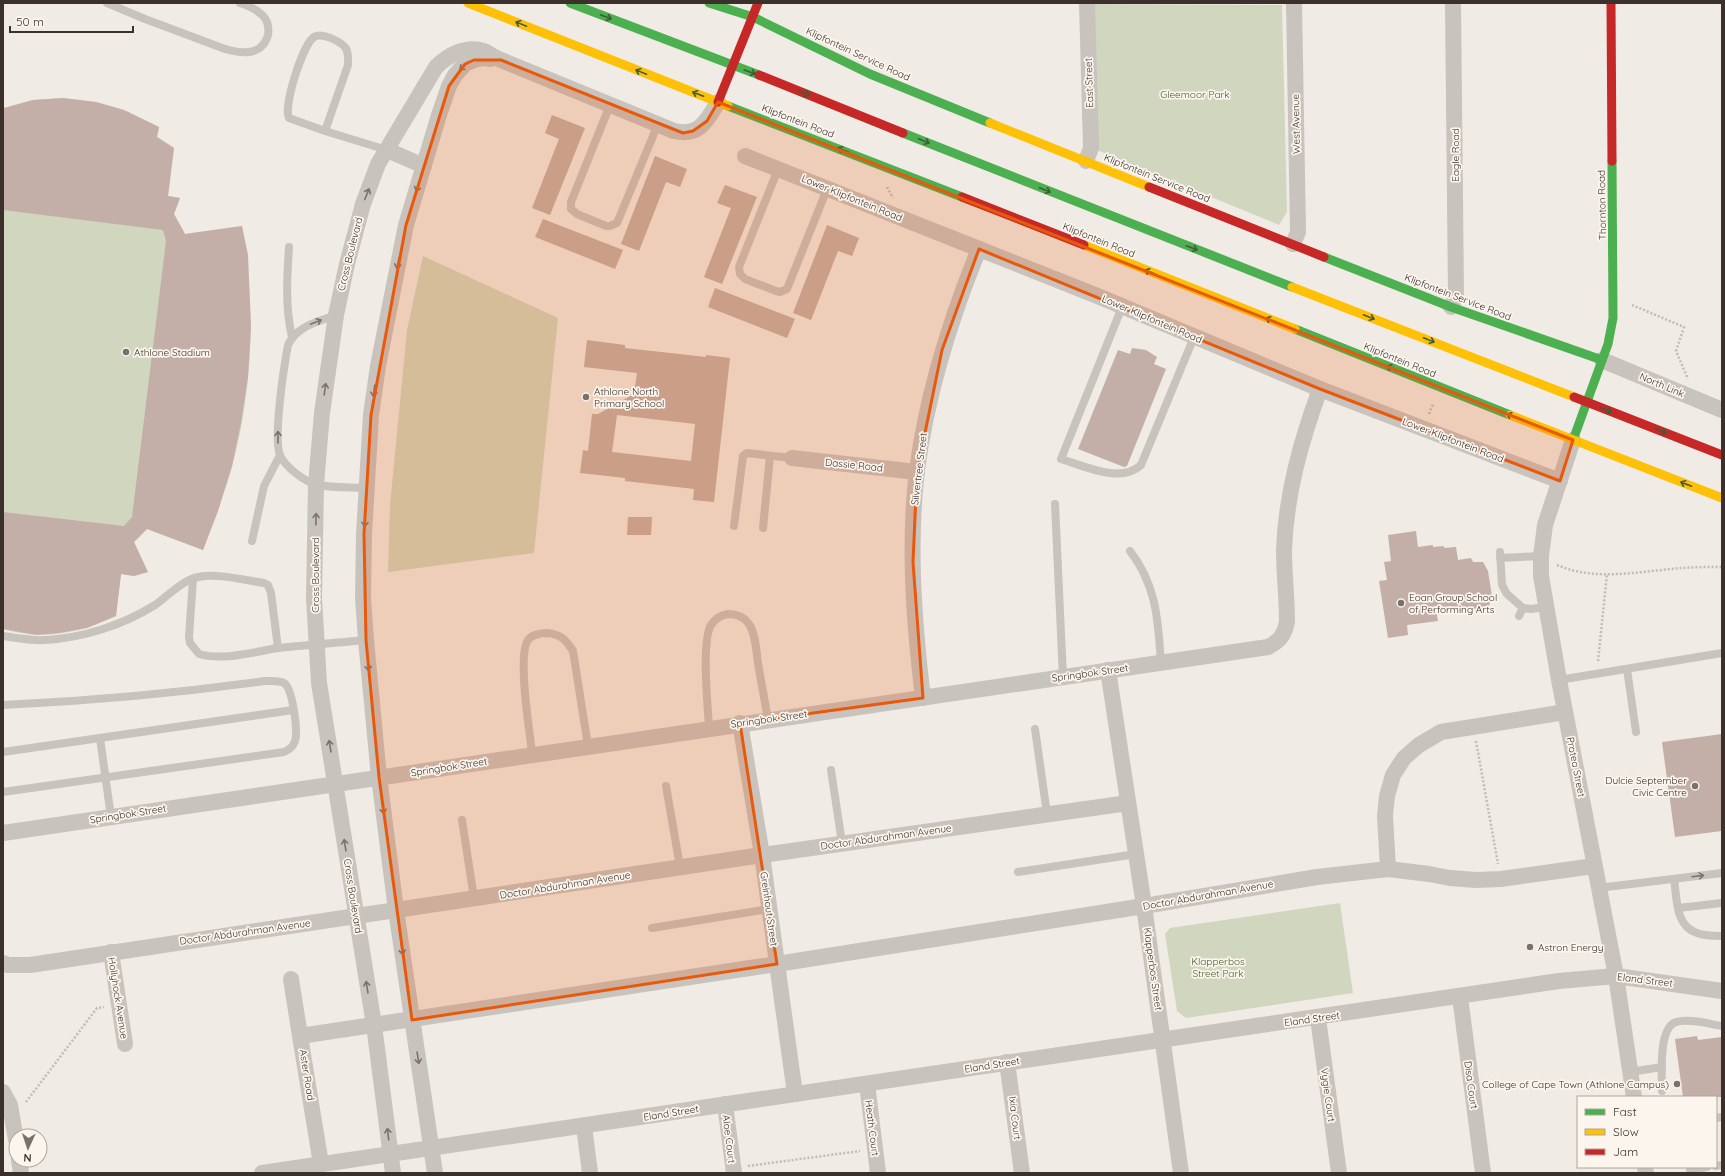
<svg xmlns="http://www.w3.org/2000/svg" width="1725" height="1176" font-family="Quicksand,sans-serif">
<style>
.green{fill:#d1d6bf}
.building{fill:#c3afa7;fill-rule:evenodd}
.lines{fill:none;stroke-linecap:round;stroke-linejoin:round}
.path{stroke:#c2bbb6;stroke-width:2.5;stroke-dasharray:2 2;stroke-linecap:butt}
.lane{stroke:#c9c3be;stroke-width:8}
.street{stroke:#c9c3be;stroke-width:16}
.fast{stroke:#4caf50;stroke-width:9}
.slow{stroke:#ffc107;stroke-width:9}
.jam{stroke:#c62828;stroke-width:9}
.oneway{stroke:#415c38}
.oneway2{stroke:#7b726d}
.marked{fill:#e8590c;fill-opacity:0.2;stroke:#e8590c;stroke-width:3;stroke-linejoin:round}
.poi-dot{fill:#7a716c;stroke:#fbf5ee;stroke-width:1.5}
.labels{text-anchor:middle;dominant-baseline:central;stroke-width:3.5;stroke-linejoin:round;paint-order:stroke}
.street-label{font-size:10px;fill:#3b302b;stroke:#fbf5ee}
.park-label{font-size:10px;fill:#4a5a2e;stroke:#fbf5ee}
.poi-label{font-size:10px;fill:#3b302b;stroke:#fbf5ee;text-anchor:start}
</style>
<rect width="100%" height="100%" fill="#f0ebe5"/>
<g class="green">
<path d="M1093,4L1282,5L1287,212L1279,225L1097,150Z"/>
<path d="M63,98L96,102L124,110L159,127L157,137L174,148L168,196L180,198L174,214L185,234L242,226C256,305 253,389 232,467C224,495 213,523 203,550L147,529L134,542L147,572L134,576L121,574L116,616C80,633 42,641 3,629V114L4,108L33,100Z"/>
<path d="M423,256L558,318L534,553L388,572L390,505L407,330Z"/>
<path d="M1340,903L1353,993L1186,1018L1177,1011L1165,934L1170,928Z"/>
</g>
<g class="building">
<path d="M63,98L96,102L124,110L159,127L157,137L174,148L168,196L180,198L174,214L185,234L242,226L248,255L251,328L248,377L241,423L232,466L218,511L203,550L147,529L134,542L148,572L134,576L121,574L116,616L87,628L59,633L37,635L3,629V512L124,526L132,517L166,241L163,230L3,210L4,108L33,100Z"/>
<path d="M552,115L585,128L550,215L532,208L559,139L545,133Z"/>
<path d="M655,156L687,169L680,187L666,182L639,251L621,244Z"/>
<path d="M725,185L757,197L722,284L704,277L731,208L717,203Z"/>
<path d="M543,219L623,250L615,269L535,237Z"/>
<path d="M827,225L859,238L852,256L838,251L811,320L793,313Z"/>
<path d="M715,288L795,319L787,338L708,307Z"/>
<path d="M587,340L625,345V348L706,357V355L730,358L714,502L693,500L694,489L625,481V478L580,473L583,450L588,451L592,414H598L634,394L637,373L584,367ZM617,415L695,424L691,461L612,452Z"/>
<path d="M1132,348L1146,350L1157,357L1154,364L1166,369L1127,466L1124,467L1078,449L1118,350L1130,354Z"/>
<path d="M628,517H652L651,535H627Z"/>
<path d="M1416,531L1418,547L1433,545V547L1444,546V548L1456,547L1458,560L1471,558L1473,562H1483L1488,571L1492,596L1489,606L1459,612L1435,607L1438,621L1407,625L1408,635L1388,638L1379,581L1387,580L1384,562L1391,561L1388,535Z"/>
<path d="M1722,734V831L1675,837L1662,742Z"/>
<path d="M1697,1036L1698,1040L1722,1037V1097H1683L1675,1039Z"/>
</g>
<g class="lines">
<g class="path">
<path d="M887,187L893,198"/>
<path d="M1632,305L1684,327L1676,351L1688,379"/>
<path d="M1429,414L1433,404"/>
<path d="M1557,565C1596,582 1641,571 1682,568C1695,567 1709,567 1722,567"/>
<path d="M1598,661L1607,574"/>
<path d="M1476,741L1498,864"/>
<path d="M26,1102L97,1008L104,1007"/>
<path d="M748,1166L860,1151"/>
</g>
<g class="lane">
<path d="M107,3L145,19L225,49C242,54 262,56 268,35C269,29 268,21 264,17C258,10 249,6 240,3"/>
<path d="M610,105L571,202V209L577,214L606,226H610L617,223L658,124"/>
<path d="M325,131L348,65C348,59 349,52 345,47C339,41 322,32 314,37C303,44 283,106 289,118L325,131L387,150"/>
<path d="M778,169L739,267L740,274L745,279L776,291L780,292L787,289L827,189"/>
<path d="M289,247C287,277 285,307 292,337"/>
<path d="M1122,307L1061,459C1084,466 1121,484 1141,465L1194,337"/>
<path d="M336,315C317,322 297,326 288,345C284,366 273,438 280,455C284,466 306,483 318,485C333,488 351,487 367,488"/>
<path d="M1055,504L1063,677"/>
<path d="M734,526L743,456L747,453L792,458"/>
<path d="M763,528L770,456"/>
<path d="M252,541L264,486L280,455"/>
<path d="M1130,551C1157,586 1158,621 1161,663"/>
<path d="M1500,552L1502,585L1507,594L1523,608L1531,609L1546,607"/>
<path d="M1500,558L1541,556"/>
<path d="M193,579L189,637L190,643L199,654C221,661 255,652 277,648C307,645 336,643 366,640"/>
<path d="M1519,616L1523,608"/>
<path d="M3,636C17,638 31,641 45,640C83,638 123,625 155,605C168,596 181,581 198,577C218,573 243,580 264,583L268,585L271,593L278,648"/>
<path d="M1627,669L1636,732"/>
<path d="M1559,680L1722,653"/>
<path d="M3,705C91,701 178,693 265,681C271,681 279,680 284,683C293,689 298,732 295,741C293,747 290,749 284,752L3,792"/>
<path d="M709,728C708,707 701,642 711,625C715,619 721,615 728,614C736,614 744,617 749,624C756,635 756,650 758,663C761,682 765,701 768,720"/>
<path d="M1035,729L1047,814"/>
<path d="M100,738L111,817"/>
<path d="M3,752L293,710"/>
<path d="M532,754C530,732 517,656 528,640C531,635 541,633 547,633C561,634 566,640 573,651L588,746"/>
<path d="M831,770L842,843"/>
<path d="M666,786L680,867"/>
<path d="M462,820L474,898"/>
<path d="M1018,872L1136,854"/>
<path d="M1674,879C1677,898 1675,926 1697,933C1705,936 1714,936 1722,936"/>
<path d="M1598,888L1722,873"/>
<path d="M1678,908L1722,903"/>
<path d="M652,928L769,909"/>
<path d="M1630,1072L1662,1067"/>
<path d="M1662,1091C1662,1075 1658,1028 1676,1022C1689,1018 1709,1024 1722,1026"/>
<path d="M1716,1118L1722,1117"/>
<path d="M1716,1166L1722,1165"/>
<path d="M1690,1170L1707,1167"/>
</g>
<g class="street">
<path d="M387,150L424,166"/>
<path d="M745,156L1100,297L1320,389L1560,481"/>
<path d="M1086,161L1091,148L1087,3"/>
<path d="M1293,244L1298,232L1294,3"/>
<path d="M1451,307L1456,296L1453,3"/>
<path d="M1602,360L1722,410"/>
<path d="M1573,440L1545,525L1541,556V576L1559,680L1616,976L1634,1097"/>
<path d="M792,458L917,472"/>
<path d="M1108,670L1144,906L1181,1173"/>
<path d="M923,698C914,622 908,546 917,470C927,394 950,320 979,249"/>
<path d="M740,723L762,855L795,1094"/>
<path d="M3,833L1268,647C1280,641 1285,634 1287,621C1287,597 1284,574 1284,550C1286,494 1301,441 1320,389"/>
<path d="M1388,869L1385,816L1387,796L1393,775L1404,758L1419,745L1441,732L1565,712"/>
<path d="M111,952L125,1044"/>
<path d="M3,963L8,965H30L762,855L1128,803"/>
<path d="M291,979L300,1036"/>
<path d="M1460,997L1483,1173"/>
<path d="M1318,1018L1339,1173"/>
<path d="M1007,1062L1022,1173"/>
<path d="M867,1084L878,1173"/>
<path d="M3,1092L10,1105L16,1140"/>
<path d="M725,1104L734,1173"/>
<path d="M584,1126L590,1173"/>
<path d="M19,1160L21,1173"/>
<path d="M321,1164L300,1036L777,964L1144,906L1317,877L1388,869L1429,874L1450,878L1476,880L1501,879L1594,866"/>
<path d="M1645,1167L1646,1173"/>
<path d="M262,1173L1559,981L1616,976L1722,991"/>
<path d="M393,1173L374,1025L319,683L314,598L316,485L322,413L336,315L347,264L363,204L378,164L436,67C448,55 466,45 484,51C490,54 495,58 501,60L674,131C699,137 707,121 718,102"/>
<path d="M435,1173L396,910L379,777L366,640L363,598L364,534L371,415L378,366L406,225L439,115L449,86L455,75L465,64L474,60L483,58L491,59"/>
</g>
<g class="fast">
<path d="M570,3L759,75"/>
<path d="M709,3L753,17L870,74L990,123"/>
<path d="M728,106L962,197"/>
<path d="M903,133L1292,287"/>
<path d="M1324,257L1451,307L1602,360"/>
<path d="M1295,329L1510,415"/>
<path d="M1573,440L1608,344L1613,318L1612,161"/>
</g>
<g class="slow">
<path d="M468,3L728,106"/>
<path d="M990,123L1149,187"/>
<path d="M1084,245L1295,329"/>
<path d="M1292,287L1574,397"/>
<path d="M1510,415L1722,498"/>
</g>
<g class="jam">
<path d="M1611,3L1612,161"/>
<path d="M759,75L903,133"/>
<path d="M718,102L758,3"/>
<path d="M1149,187L1324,257"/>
<path d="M962,197L1084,245"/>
<path d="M1574,397L1722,455"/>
</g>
</g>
<defs><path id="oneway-shaft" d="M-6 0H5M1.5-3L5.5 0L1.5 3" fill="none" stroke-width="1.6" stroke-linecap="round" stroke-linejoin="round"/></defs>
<g class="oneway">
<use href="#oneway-shaft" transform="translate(606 17) rotate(21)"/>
<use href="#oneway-shaft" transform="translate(521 24) rotate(-158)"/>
<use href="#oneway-shaft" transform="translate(641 72) rotate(-158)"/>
<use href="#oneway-shaft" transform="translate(750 72) rotate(20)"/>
<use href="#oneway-shaft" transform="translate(804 93) rotate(22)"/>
<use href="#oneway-shaft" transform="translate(698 94) rotate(-159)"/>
<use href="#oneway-shaft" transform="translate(924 141) rotate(22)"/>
<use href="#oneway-shaft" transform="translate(843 150) rotate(-159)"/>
<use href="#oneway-shaft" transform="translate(1045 190) rotate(22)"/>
<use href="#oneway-shaft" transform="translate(1192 248) rotate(21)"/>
<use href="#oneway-shaft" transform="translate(1150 272) rotate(-158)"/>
<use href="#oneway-shaft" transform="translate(1369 317) rotate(22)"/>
<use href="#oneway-shaft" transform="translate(1271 320) rotate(-158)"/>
<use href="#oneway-shaft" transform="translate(1429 340) rotate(22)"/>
<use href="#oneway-shaft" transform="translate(1392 368) rotate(-158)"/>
<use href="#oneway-shaft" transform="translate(1606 410) rotate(21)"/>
<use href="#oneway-shaft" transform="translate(1512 416) rotate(-158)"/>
<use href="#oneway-shaft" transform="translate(1661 431) rotate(21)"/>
<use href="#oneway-shaft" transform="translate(1686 484) rotate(-159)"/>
</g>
<g class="oneway2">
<use href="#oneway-shaft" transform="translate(464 66) rotate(139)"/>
<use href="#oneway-shaft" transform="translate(418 186) rotate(107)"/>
<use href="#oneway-shaft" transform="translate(367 194) rotate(-68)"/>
<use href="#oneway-shaft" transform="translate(398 263) rotate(102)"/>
<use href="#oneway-shaft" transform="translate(316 322) rotate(-22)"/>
<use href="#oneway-shaft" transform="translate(325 389) rotate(-82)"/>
<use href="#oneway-shaft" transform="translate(374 391) rotate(97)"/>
<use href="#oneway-shaft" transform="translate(278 437) rotate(-90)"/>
<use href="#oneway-shaft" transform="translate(316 519) rotate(-89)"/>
<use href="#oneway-shaft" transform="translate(365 521) rotate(93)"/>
<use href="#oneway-shaft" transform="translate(368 665) rotate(85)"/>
<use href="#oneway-shaft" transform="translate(330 746) rotate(-99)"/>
<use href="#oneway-shaft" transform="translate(383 808) rotate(83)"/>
<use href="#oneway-shaft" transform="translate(345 845) rotate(-99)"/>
<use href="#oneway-shaft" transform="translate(1698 876) rotate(-7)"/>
<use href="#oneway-shaft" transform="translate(402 949) rotate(82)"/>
<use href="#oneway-shaft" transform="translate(367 987) rotate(-99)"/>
<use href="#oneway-shaft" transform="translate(418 1058) rotate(81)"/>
<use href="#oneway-shaft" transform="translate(388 1134) rotate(-97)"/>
</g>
<path class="marked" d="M474,60H501L683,133L693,131L707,121L718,102L1573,440L1560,481L1320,389L979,249L942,350L917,472L913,562L923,698L740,723L777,964L412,1020L379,777L366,640L364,534L371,415L406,225L449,86L465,64Z"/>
<g class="poi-dot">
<circle cx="126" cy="352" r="4"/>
<circle cx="586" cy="397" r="4"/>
<circle cx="1401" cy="603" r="4"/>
<circle cx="1695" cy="786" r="4"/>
<circle cx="1530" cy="947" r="4"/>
<circle cx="1677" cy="1084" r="4"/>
</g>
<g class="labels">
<g class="street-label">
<text transform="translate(858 54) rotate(25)">Klipfontein Service Road</text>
<text transform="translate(1089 83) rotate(-92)">East Street</text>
<text transform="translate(798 121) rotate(21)">Klipfontein Road</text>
<text transform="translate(1296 124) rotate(-91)">West Avenue</text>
<text transform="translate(1455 155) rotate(-90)">Eagle Road</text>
<text transform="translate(1157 178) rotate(22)">Klipfontein Service Road</text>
<text transform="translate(852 198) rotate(22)">Lower Klipfontein Road</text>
<text transform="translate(1602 205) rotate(-91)">Thornton Road</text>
<text transform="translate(1099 240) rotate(22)">Klipfontein Road</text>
<text transform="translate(350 254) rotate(-76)">Cross Boulevard</text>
<text transform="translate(1458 297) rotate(21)">Klipfontein Service Road</text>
<text transform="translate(1152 319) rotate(23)">Lower Klipfontein Road</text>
<text transform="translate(1400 360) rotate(22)">Klipfontein Road</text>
<text transform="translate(1662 385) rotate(23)">North Link</text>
<text transform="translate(1453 440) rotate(21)">Lower Klipfontein Road</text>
<text transform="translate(854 465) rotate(6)">Dassie Road</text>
<text transform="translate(919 469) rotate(-83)">Silvertree Street</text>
<text transform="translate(315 575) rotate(-90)">Cross Boulevard</text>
<text transform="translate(1090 673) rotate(-8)">Springbok Street</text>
<text transform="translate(769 719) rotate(-8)">Springbok Street</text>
<text transform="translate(449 767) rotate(-9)">Springbok Street</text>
<text transform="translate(1576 767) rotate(79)">Protea Street</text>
<text transform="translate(128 814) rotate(-9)">Springbok Street</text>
<text transform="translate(886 837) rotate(-8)">Doctor Abdurahman Avenue</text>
<text transform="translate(565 885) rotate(-9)">Doctor Abdurahman Avenue</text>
<text transform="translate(1208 895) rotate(-10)">Doctor Abdurahman Avenue</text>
<text transform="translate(353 896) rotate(81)">Cross Boulevard</text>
<text transform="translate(769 909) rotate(82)">Greinhout Street</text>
<text transform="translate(245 932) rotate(-8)">Doctor Abdurahman Avenue</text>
<text transform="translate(1153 969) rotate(82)">Klapperbos Street</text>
<text transform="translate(1645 980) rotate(7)">Eland Street</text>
<text transform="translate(118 998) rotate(81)">Hollyhock Avenue</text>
<text transform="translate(1312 1019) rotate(-8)">Eland Street</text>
<text transform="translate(992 1065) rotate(-9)">Eland Street</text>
<text transform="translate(307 1075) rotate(81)">Aster Road</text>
<text transform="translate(1471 1085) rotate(82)">Disa Court</text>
<text transform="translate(1328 1095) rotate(82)">Vygie Court</text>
<text transform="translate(671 1113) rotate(-9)">Eland Street</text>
<text transform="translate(1015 1118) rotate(83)">Ixia Court</text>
<text transform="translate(872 1128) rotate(83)">Heath Court</text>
<text transform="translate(729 1139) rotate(83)">Aloe Court</text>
</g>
<g class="park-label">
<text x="1195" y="94">Gleemoor Park</text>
<text x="1218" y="961">Klapperbos<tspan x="1218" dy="12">Street Park</tspan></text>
</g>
<g class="poi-label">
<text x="134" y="352">Athlone Stadium</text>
<text x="594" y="391">Athlone North<tspan x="594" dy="12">Primary School</tspan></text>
<text x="1409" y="597">Eoan Group School<tspan x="1409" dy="12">of Performing Arts</tspan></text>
<text x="1687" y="780" text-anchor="end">Dulcie September<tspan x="1687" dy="12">Civic Centre</tspan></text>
<text x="1538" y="947">Astron Energy</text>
<text x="1669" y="1084" text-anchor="end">College of Cape Town (Athlone Campus)</text>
</g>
</g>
<rect width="1725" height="1176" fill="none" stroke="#3b302b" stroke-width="8"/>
<rect x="1577" y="1096" width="140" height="72" fill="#fbf5ee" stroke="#aea6a0"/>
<rect x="1585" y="1109" width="20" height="6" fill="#4caf50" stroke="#aea6a0"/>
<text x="1613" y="1116" font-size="12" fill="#3b302b">Fast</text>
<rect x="1585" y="1129" width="20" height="6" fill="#ffc107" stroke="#aea6a0"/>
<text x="1613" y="1136" font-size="12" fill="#3b302b">Slow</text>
<rect x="1585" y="1149" width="20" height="6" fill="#c62828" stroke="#aea6a0"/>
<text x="1613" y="1156" font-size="12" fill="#3b302b">Jam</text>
<g transform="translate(28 1148) rotate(183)"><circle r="19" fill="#fbf5ee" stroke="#aea6a0"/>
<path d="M0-3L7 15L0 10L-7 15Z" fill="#7a716c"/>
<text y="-6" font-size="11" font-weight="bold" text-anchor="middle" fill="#3b302b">N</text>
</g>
<path d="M10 26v6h123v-6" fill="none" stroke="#3b302b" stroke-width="2"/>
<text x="16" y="26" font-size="12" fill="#3b302b" stroke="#fbf5ee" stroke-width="3" paint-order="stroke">50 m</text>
</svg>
